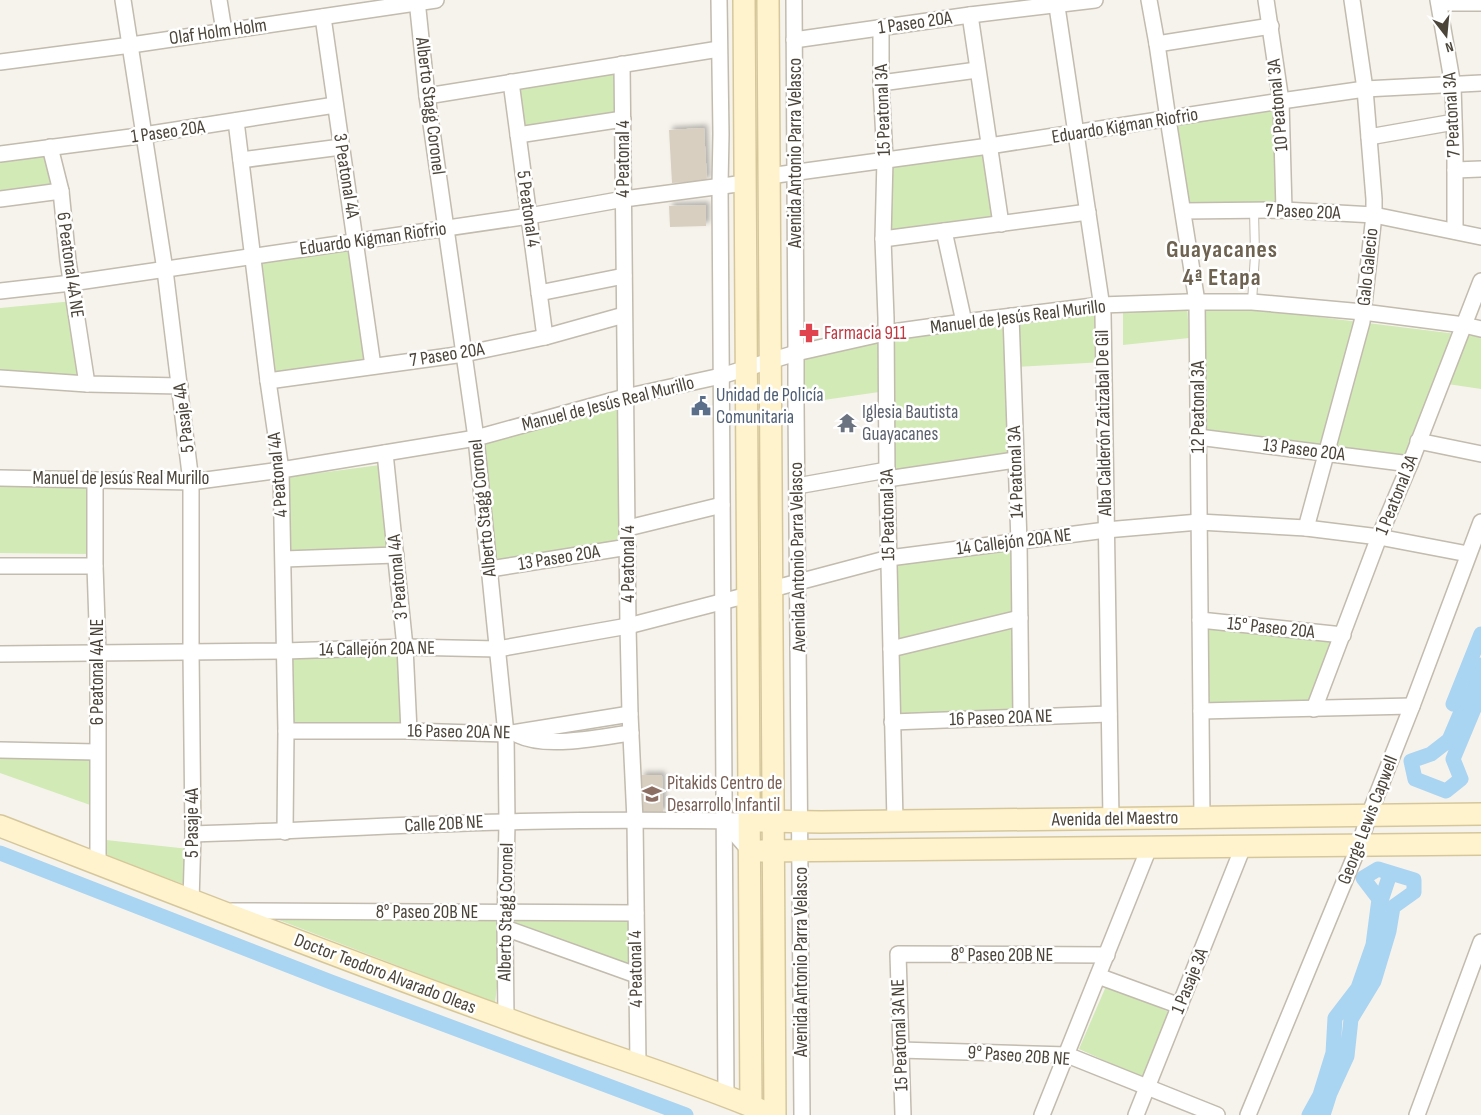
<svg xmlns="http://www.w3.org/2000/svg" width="1481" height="1115" font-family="'Sofia Sans Condensed',sans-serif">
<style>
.green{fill:#d2eab5}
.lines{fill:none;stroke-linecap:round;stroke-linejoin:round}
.canal{stroke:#a9d4f2;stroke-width:15}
.building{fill:#d8cfc1;filter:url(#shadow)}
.lane-casing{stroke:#c2bbae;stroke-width:10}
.street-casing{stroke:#c2bbae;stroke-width:18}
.secondary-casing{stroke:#d6c79b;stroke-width:24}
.lane{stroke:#fff;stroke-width:8}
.street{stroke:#fff;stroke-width:15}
.secondary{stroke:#fff3cd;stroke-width:21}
.labels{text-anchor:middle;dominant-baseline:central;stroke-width:5;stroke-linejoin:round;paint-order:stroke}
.street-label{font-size:19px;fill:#4b4439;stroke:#fff}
.health-label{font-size:19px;fill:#be3a42;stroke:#fff;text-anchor:start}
.service-label{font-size:19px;fill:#4e5e75;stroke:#fff;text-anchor:start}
.worship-label{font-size:19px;fill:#5b616d;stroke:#fff;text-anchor:start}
.education-label{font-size:19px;fill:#785e54;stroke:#fff;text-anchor:start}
.district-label{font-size:24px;font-weight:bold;letter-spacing:1px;fill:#6e6250;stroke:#fff}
</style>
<defs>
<filter id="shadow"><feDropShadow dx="3.5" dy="-3.5" stdDeviation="2.5" flood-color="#0004"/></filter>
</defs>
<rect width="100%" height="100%" fill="#f6f3ec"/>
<g class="green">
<path d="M622,64L623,119L518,135L511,82Z"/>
<path d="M1281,101L1284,210L1183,211L1168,119Z"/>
<path d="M989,146L1001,224L883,239L885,159Z"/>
<path d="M51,147L58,191L0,198V159Z"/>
<path d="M356,241L373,366L268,381L253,257Z"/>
<path d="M74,301L86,384L0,376V308Z"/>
<path d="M1197,302L1481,337V389L1441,383L1410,464L1198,437Z"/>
<path d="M1187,303L1189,338L1123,345V311Z"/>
<path d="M1103,314L1104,362L1014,367L1015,460L888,479L886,391L796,404V353L885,333L1013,325Z"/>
<path d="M625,397L628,547L490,569L476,438Z"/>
<path d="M380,465L390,555L290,561L289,477Z"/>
<path d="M0,484L91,486V554L0,553Z"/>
<path d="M1017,542L1020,717L893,722L889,559Z"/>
<path d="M1200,620L1343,635L1314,709L1201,711Z"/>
<path d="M405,647L409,731H286L285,651Z"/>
<path d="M0,753L94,754L93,806L0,773Z"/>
<path d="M106,840L189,849L186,885L105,856Z"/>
<path d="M258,912L635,913L636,975L505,920L495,1003Z"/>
<path d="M1107,984L1171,1013L1145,1079L1079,1049Z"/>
</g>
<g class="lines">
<g class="canal">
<path d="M1481,665L1449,740L1431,754L1411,761L1415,779L1446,791L1461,779L1453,759L1481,692"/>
<path d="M1453,704L1481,634"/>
<path d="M0,853L331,982L686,1115"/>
<path d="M1378,910L1388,880"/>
<path d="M1309,1115L1320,1095L1333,1053L1335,1018L1358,988L1373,945L1379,899L1363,878L1378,869L1414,880V892L1393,907L1389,931L1374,981L1351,1019L1347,1056L1330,1093L1323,1115"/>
</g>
</g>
<g class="building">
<path d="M704,128L707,181L672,183L669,130Z"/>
<path d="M706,205V226L670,227L669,206Z"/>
<path d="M641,775H662L663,813H641Z"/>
</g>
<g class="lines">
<defs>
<path id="lane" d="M1252,302L1255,255L1254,210"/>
<g id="street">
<path d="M123,0L165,270L191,482V652L193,834L191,901"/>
<path d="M219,0L224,31"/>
<path d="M417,0L427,96L476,438L506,734L507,822L505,928L506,1019"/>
<path d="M719,0L721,134L720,186L726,1095"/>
<path d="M794,0L796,353V404L802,1115"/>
<path d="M1056,0L1103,314L1111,819"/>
<path d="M1149,0L1157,44L1168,119L1197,302L1202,818"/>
<path d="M1266,0L1281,101L1284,210"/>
<path d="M1438,0L1453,86L1455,150V231"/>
<path d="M1439,3H1481"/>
<path d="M970,15L1001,224"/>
<path d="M323,17L373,366"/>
<path d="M881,28V83L885,159L883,239L886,318L887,479L895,821"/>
<path d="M794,40L970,15L1095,0"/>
<path d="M1157,44L1271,26"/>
<path d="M0,62L131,45L436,0"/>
<path d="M622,64L628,626L630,714L635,820L638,1064"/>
<path d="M511,82L545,337"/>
<path d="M881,83L977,70"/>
<path d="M427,96L719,49"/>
<path d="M236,121L268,381L281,470L286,731L285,832"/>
<path d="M518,135L623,119"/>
<path d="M1369,137L1454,122"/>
<path d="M50,147L61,191L68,261L87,384"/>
<path d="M0,154L131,137L335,105"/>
<path d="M241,160L341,147"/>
<path d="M1455,170L1481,169"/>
<path d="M769,176L989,146L1281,101L1365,89L1481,83"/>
<path d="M0,199L61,191"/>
<path d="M1183,211L1284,210L1374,215L1481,237"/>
<path d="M944,231L964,322"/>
<path d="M883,239L1088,212"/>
<path d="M0,291L71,283L529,216L624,199L745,183"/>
<path d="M539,293L624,276"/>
<path d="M1011,316L1019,542L1021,717"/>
<path d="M0,378L87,384L180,386"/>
<path d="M268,381L464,354L545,337L624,315"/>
<path d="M1198,437L1410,464"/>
<path d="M1418,441L1481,454"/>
<path d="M385,453L405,647L409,731"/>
<path d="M0,478L191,482L281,470L476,438L625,397L721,376L796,353L885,333L964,322L1101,305L1187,302H1252L1363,312L1464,325L1481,329"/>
<path d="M887,479L1015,460"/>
<path d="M95,480V566L98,652V864"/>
<path d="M797,486L887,470"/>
<path d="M628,528L722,505"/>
<path d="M1306,528L1362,322L1374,215V199L1365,89L1352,0"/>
<path d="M284,559L396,555"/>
<path d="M0,566H95"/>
<path d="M490,569L628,547"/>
<path d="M772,589L889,558L1106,530L1199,522L1306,528L1379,537L1468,554"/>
<path d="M1200,620L1343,635"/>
<path d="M891,649L1020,618"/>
<path d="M0,654L285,651L405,647L498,649L628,626L748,595"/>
<path d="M1314,709L1379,537L1410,464L1481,281"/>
<path d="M1201,711L1412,706"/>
<path d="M892,722L1109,714"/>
<path d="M286,731H409L506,734L630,714"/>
<path d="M518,735C547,749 599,737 631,733"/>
<path d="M0,750L97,752"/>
<path d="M724,821L750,851"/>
<path d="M193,834C298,831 403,824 507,822C588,819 669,820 750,821"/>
<path d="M232,911L636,913"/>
<path d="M505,928L636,975"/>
<path d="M1098,976L1180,1006"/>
<path d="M900,1050L1067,1055L1217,1115"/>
<path d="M903,1115L898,954L1107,955"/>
<path d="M1042,1115L1149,848"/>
<path d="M1136,1115L1243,847"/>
<path d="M1248,1115L1359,846L1369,815L1412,706L1481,522"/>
<path d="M1417,1115L1481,942"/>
</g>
<g id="secondary">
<path d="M744,0L751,1106"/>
<path d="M768,0L775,1115"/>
<path d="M759,821L821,822L1481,814"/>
<path d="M0,826C168,891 336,957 505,1018C591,1050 679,1076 763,1111"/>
<path d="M761,851L1481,844"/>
</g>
</defs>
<use href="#lane" class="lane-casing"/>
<use href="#street" class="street-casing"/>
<use href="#secondary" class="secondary-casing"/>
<use href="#lane" class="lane"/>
<use href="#street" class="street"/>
<use href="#secondary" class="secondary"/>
</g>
<defs>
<symbol id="pharmacy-bare" viewBox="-9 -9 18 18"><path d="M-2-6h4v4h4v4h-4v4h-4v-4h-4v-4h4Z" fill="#e0444e" stroke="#fff" stroke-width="2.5" paint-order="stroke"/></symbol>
<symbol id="civic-bare" viewBox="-9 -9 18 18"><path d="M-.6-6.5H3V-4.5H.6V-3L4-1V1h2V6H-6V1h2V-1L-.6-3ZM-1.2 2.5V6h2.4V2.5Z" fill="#5c6f8a" stroke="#fff" stroke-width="2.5" paint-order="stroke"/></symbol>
<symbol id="temple-bare" viewBox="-9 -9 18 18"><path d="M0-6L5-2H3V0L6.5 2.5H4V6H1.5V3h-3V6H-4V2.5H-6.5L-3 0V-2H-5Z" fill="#6b7280" stroke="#fff" stroke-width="2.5" paint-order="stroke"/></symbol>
<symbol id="school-bare" viewBox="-9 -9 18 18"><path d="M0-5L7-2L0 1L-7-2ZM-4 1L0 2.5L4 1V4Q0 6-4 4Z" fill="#8d6e63" stroke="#fff" stroke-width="2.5" paint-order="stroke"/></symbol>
</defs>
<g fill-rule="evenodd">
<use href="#pharmacy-bare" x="795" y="319" width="28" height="28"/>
<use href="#civic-bare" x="687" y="392" width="28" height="28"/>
<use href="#temple-bare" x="833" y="409" width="28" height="28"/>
<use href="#school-bare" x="638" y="780" width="28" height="28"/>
</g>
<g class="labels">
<g class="street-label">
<text transform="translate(915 23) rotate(-8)">1 Paseo 20A</text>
<text transform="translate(218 32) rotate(-8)">Olaf Holm Holm</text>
<text transform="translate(1278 105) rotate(-95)">10 Peatonal 3A</text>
<text transform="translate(430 106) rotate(83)">Alberto Stagg Coronel</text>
<text transform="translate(883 110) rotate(-92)">15 Peatonal 3A</text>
<text transform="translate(1452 115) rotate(-93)">7 Peatonal 3A</text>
<text transform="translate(1125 126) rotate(-9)">Eduardo Kigman Riofrio</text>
<text transform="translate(168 132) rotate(-8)">1 Paseo 20A</text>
<text transform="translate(795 153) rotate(-90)">Avenida Antonio Parra Velasco</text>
<text transform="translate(623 159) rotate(-90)">4 Peatonal 4</text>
<text transform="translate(346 176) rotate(81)">3 Peatonal 4A</text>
<text transform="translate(528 209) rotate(82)">5 Peatonal 4</text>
<text transform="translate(1303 212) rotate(2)">7 Paseo 20A</text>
<text transform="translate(373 239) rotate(-8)">Eduardo Kigman Riofrio</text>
<text transform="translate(70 265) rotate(82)">6 Peatonal 4A NE</text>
<text transform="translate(1368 267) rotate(-84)">Galo Galecio</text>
<text transform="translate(1018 317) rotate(-7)">Manuel de Jesús Real Murillo</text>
<text transform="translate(447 355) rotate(-9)">7 Paseo 20A</text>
<text transform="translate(608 404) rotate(-14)">Manuel de Jesús Real Murillo</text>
<text transform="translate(1198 407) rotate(-90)">12 Peatonal 3A</text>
<text transform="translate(184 418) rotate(-97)">5 Pasaje 4A</text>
<text transform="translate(1104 423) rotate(-91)">Alba Calderón Zatizabal De Gil</text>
<text transform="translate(1304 450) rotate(7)">13 Paseo 20A</text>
<text transform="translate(1016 472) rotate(-92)">14 Peatonal 3A</text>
<text transform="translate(278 475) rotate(-95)">4 Peatonal 4A</text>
<text x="121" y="478">Manuel de Jesús Real Murillo</text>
<text transform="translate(1397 495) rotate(-68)">1 Peatonal 3A</text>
<text transform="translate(483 508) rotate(-96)">Alberto Stagg Coronel</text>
<text transform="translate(888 515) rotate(-91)">15 Peatonal 3A</text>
<text transform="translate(1014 542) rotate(-7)">14 Callejón 20A NE</text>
<text transform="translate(798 557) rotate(-91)">Avenida Antonio Parra Velasco</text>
<text transform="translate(559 558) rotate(-9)">13 Paseo 20A</text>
<text transform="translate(628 564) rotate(-90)">4 Peatonal 4</text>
<text transform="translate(398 577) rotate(-95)">3 Peatonal 4A</text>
<text transform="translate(1271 628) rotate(6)">15° Paseo 20A</text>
<text transform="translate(377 649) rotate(-1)">14 Callejón 20A NE</text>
<text transform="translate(97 672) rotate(-90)">6 Peatonal 4A NE</text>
<text transform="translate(1001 718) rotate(-2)">16 Paseo 20A NE</text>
<text transform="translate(459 732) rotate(1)">16 Paseo 20A NE</text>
<text transform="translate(1115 819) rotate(-1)">Avenida del Maestro</text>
<text transform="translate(1368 820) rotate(-69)">George Lewis Capwell</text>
<text transform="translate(192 823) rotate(-90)">5 Pasaje 4A</text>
<text transform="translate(444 824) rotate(-3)">Calle 20B NE</text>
<text x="427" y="912">8° Paseo 20B NE</text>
<text transform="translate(506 912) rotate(-89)">Alberto Stagg Coronel</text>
<text x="1002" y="955">8° Paseo 20B NE</text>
<text transform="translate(801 962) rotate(-90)">Avenida Antonio Parra Velasco</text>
<text transform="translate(636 969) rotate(-91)">4 Peatonal 4</text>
<text transform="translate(385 974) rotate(21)">Doctor Teodoro Alvarado Oleas</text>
<text transform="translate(1190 981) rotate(-68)">1 Pasaje 3A</text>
<text transform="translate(900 1035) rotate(-92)">15 Peatonal 3A NE</text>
<text transform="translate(1019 1056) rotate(4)">9° Paseo 20B NE</text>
</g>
<g class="health-label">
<text x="824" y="333">Farmacia 911</text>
</g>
<g class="service-label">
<text x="716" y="395">Unidad de Policía<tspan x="716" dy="22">Comunitaria</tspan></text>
</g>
<g class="worship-label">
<text x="862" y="412">Iglesia Bautista<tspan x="862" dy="22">Guayacanes</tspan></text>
</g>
<g class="education-label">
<text x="667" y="783">Pitakids Centro de<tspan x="667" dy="22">Desarrollo Infantil</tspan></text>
</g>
<g class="district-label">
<text x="1222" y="249">Guayacanes<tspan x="1222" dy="28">4ª Etapa</tspan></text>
</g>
</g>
<g transform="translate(1446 35) rotate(164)" stroke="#ffffff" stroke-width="4" paint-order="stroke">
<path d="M0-4L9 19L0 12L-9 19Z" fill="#4b4439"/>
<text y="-8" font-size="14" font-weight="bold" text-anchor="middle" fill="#4b4439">N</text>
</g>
</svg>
